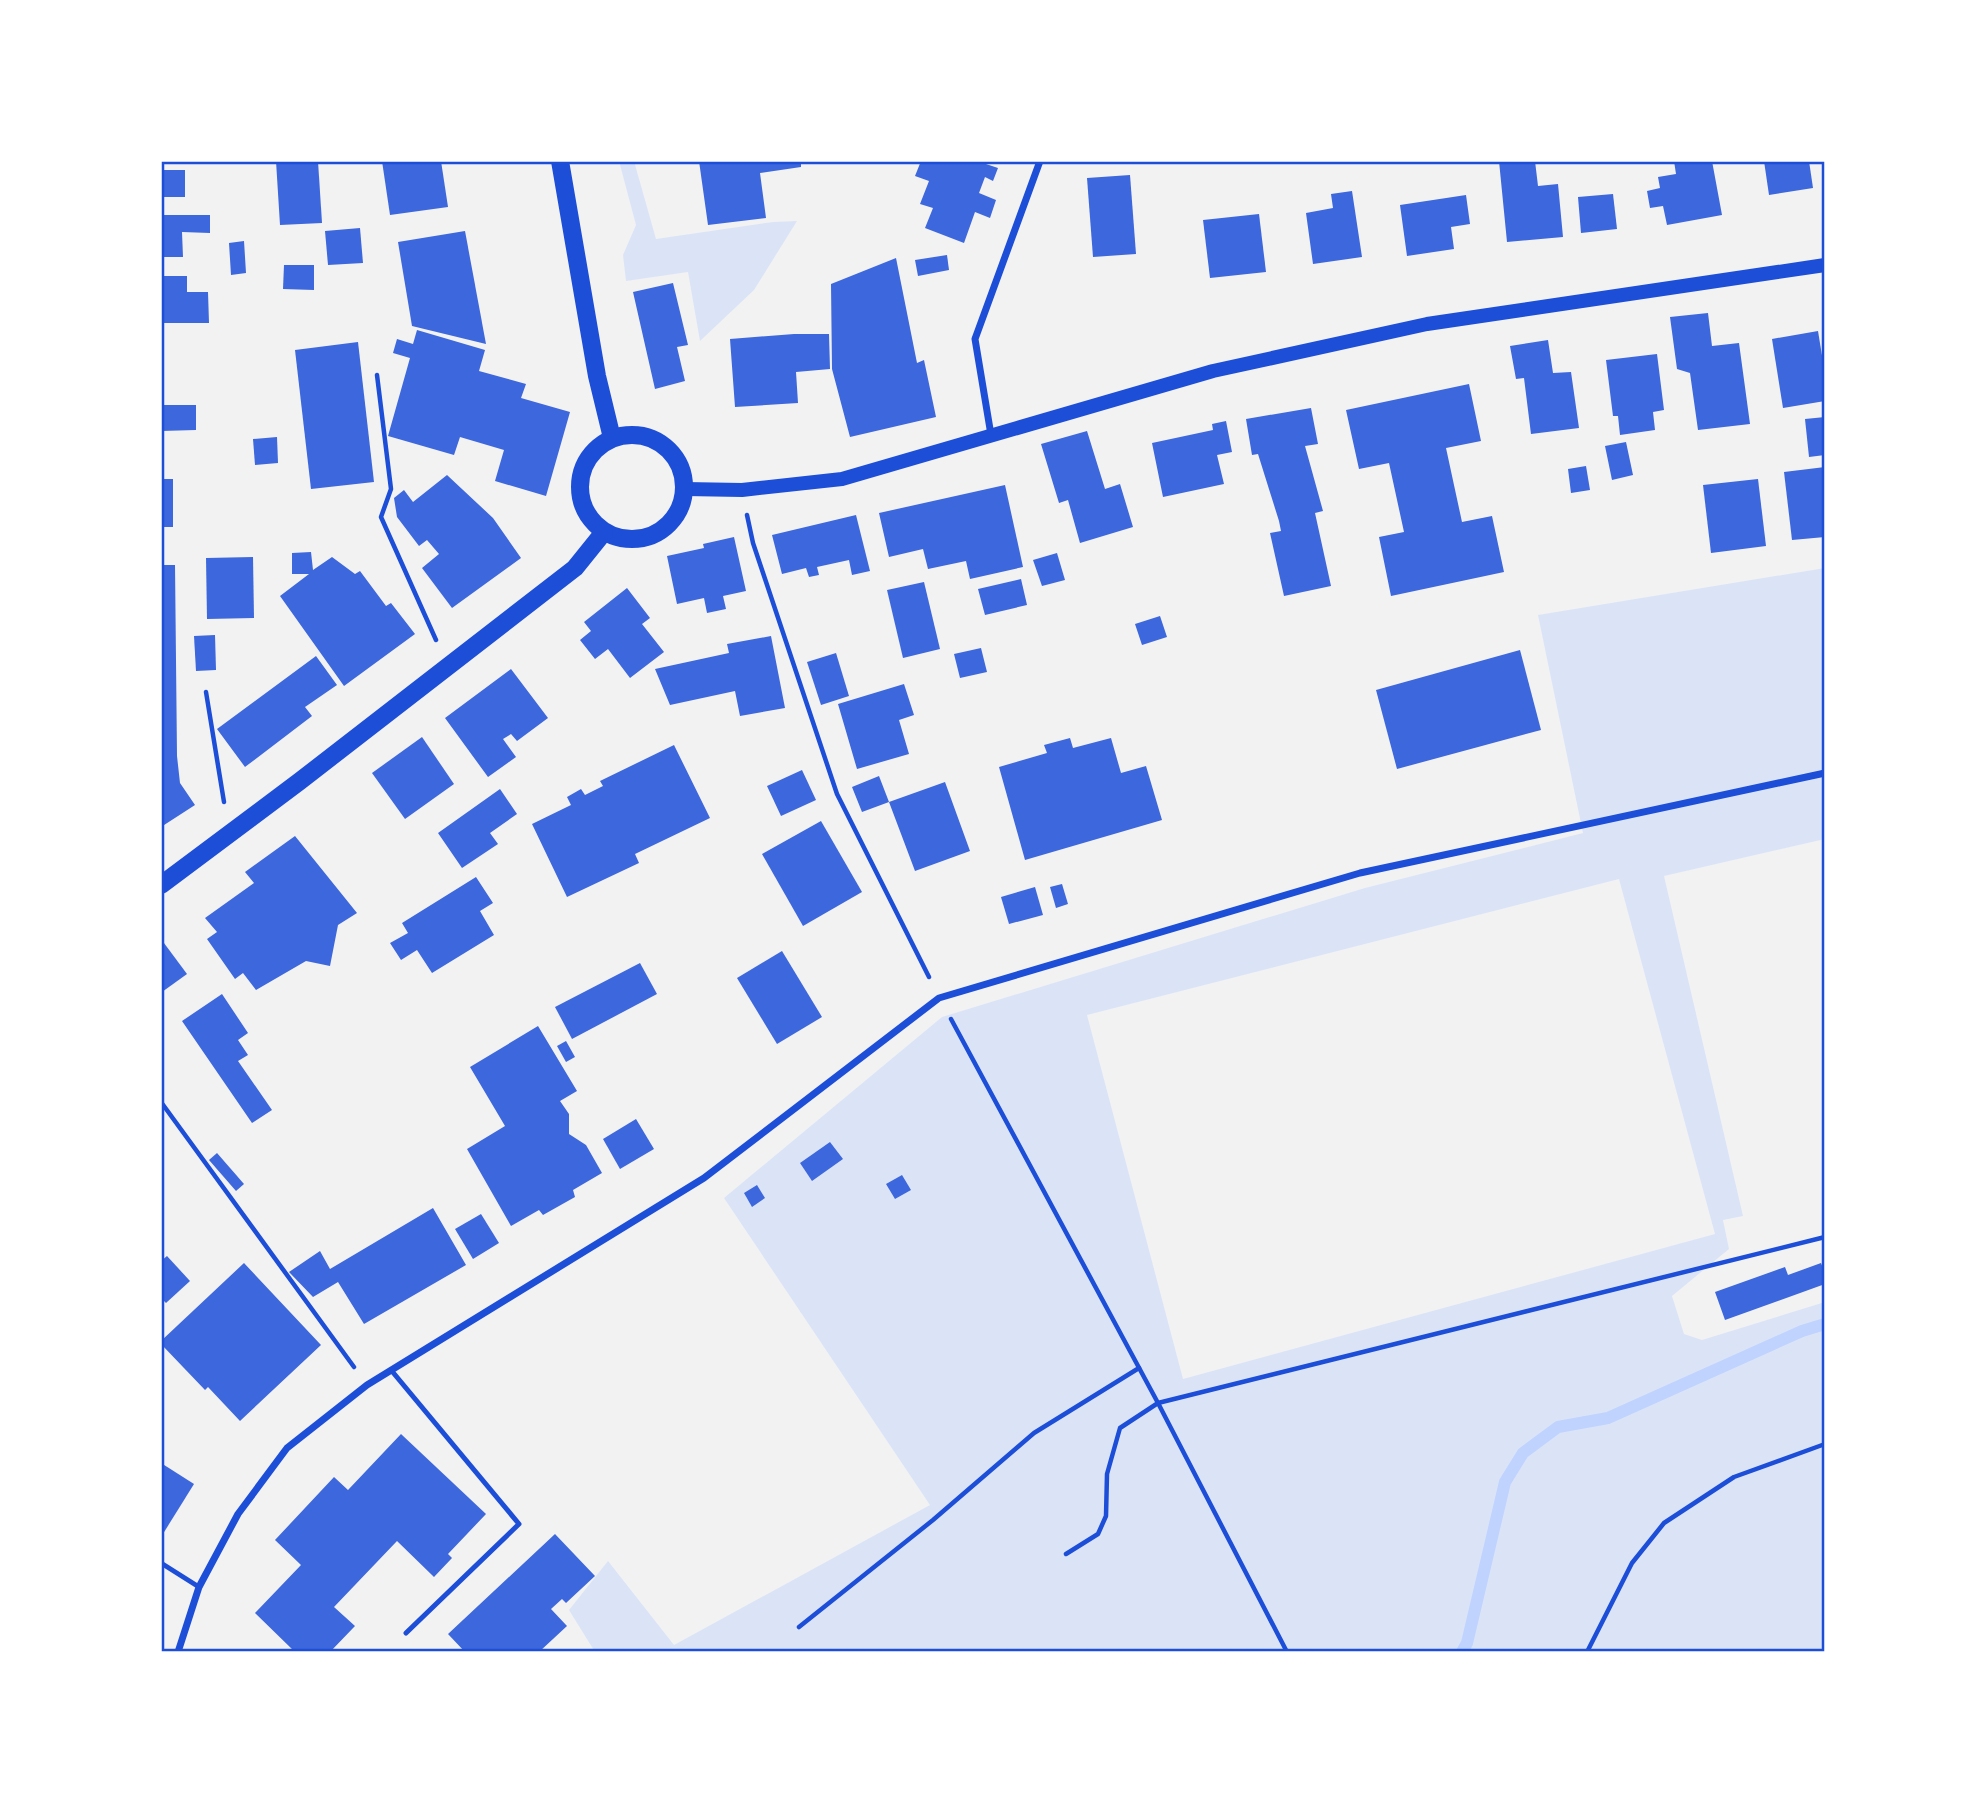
<svg xmlns="http://www.w3.org/2000/svg" width="1986" height="1813" font-family="Poppins,sans-serif">
<style>
.green{fill:#dbe4f7;fill-rule:evenodd}
.lines{fill:none;stroke-linecap:round;stroke-linejoin:round}
.stream{stroke:#bfd3fe;stroke-width:12}
.building{fill:#3d67dc}
.path{stroke:#1d4ed8;stroke-width:4.5}
.service{stroke:#1d4ed8;stroke-width:5}
.minor{stroke:#1d4ed8;stroke-width:7}
.secondary{stroke:#1d4ed8;stroke-width:14}
.primary{stroke:#1d4ed8;stroke-width:18}
.neatline{fill:none;stroke:#1d4ed8;stroke-width:2.5}
</style>
<rect width="100%" height="100%" fill="#f2f2f2"/>
<g class="green">
<path d="M619,161H634L656,239L773,222L797,221L754,290L700,341L688,272L626,281L623,255L636,225Z"/>
<path d="M1825,568V839L1664,876L1743,1216L1723,1220L1729,1249L1672,1296L1684,1334L1702,1340L1825,1302V1652H595L569,1610L608,1561L674,1645L930,1505L724,1198L942,1017L1365,888L1583,833L1538,615ZM1619,879L1715,1234L1183,1379L1087,1015Z"/>
</g>
<g class="lines">
<path class="stream" d="M1462,1652L1467,1643L1505,1482L1523,1453L1558,1427L1608,1418L1802,1331L1825,1324"/>
</g>
<g class="building">
<path d="M276,161H318L322,223L280,225Z"/>
<path d="M382,161H441L448,207L390,215Z"/>
<path d="M699,161H801V167L760,173L766,218L708,225Z"/>
<path d="M921,161H984L983,163L998,168L993,181L985,177L979,193L996,200L990,218L975,212L964,243L925,228L933,208L920,204L929,181L915,176Z"/>
<path d="M1499,161H1535L1538,186L1558,184L1563,237L1507,242Z"/>
<path d="M1674,161H1712L1722,215L1667,225L1663,206L1650,208L1647,191L1660,188L1658,177L1676,174Z"/>
<path d="M1764,161H1809L1813,188L1769,195Z"/>
<rect x="161" y="170" width="24" height="27"/>
<path d="M1130,175L1136,254L1093,257L1087,178Z"/>
<path d="M1352,191L1362,257L1313,264L1306,213L1333,208L1331,194Z"/>
<path d="M1613,194L1617,229L1581,233L1578,197Z"/>
<path d="M1466,195L1470,224L1451,227L1454,249L1407,256L1400,205Z"/>
<path d="M1259,214L1266,272L1210,278L1203,220Z"/>
<path d="M161,215H210V233L182,232L183,257H161Z"/>
<path d="M360,228L363,263L328,265L325,231Z"/>
<path d="M465,231L486,344L412,326L398,242Z"/>
<path d="M244,241L246,273L231,275L229,243Z"/>
<path d="M947,255L949,270L918,276L915,260Z"/>
<path d="M896,258L917,363L924,360L936,417L850,437L832,369L831,284Z"/>
<path d="M284,265H314V290L283,289Z"/>
<path d="M161,276H187V292H208L209,323H161Z"/>
<path d="M673,283L688,345L677,347L685,381L655,389L633,292Z"/>
<path d="M1708,313L1712,346L1739,343L1750,424L1698,430L1690,373L1677,369L1670,317Z"/>
<path d="M417,330L485,350L479,371L526,384L521,398L570,412L546,496L495,481L504,450L460,437L454,455L388,436L410,358L393,353L397,339L413,344Z"/>
<path d="M1818,331L1825,374V401L1783,408L1772,339Z"/>
<path d="M794,334H829L830,369L796,372L798,403L735,407L730,339Z"/>
<path d="M1548,340L1553,373L1571,372L1579,428L1531,434L1524,378L1516,379L1510,346Z"/>
<path d="M358,342L374,482L311,489L295,350Z"/>
<path d="M1657,354L1664,410L1653,412L1655,430L1620,435L1618,416H1613L1606,360Z"/>
<path d="M1469,384L1481,441L1446,448L1462,522L1492,516L1504,572L1391,596L1379,537L1404,532L1389,463L1359,469L1346,410Z"/>
<path d="M161,405H196V430L161,431Z"/>
<path d="M1311,408L1318,444L1305,446L1323,511L1315,513L1331,586L1284,596L1270,533L1281,531L1279,521L1258,454L1252,455L1246,419Z"/>
<path d="M1825,417V455L1809,457L1805,419Z"/>
<path d="M1226,421L1232,452L1217,455L1224,484L1163,497L1152,443L1213,430L1212,424Z"/>
<path d="M1087,431L1105,489L1120,484L1133,527L1080,543L1068,500L1059,503L1041,444Z"/>
<path d="M277,437L278,463L255,465L253,439Z"/>
<path d="M1626,442L1633,475L1612,480L1605,446Z"/>
<path d="M1586,466L1590,490L1571,493L1568,469Z"/>
<path d="M1825,467V537L1792,540L1784,472Z"/>
<path d="M447,475L493,518L521,558L452,608L422,568L439,554L427,540L419,546L397,517L394,498L404,490L413,502Z"/>
<rect x="161" y="479" width="12" height="48"/>
<path d="M1758,479L1766,546L1711,553L1703,485Z"/>
<path d="M1005,485L1023,567L970,579L966,561L928,569L923,549L889,557L879,513Z"/>
<path d="M856,515L870,571L852,575L849,560L817,567L819,575L809,577L806,568L782,574L772,535Z"/>
<path d="M734,537L746,591L723,596L726,609L707,613L704,598L677,604L667,556L704,548L703,544Z"/>
<path d="M311,552L313,570L332,557L355,574L360,571L386,606L391,603L415,634L344,686L280,596L309,574H292V553Z"/>
<path d="M1057,553L1065,580L1042,586L1033,560Z"/>
<path d="M253,557L254,618L207,619L206,558Z"/>
<path d="M161,565H175L177,756L180,783L195,805L161,827Z"/>
<path d="M1021,579L1027,605L985,615L978,589Z"/>
<path d="M924,582L940,649L903,658L887,590Z"/>
<path d="M627,588L650,618L642,624L664,652L630,678L608,649L595,659L580,640L591,631L584,622Z"/>
<path d="M1160,616L1167,637L1142,645L1135,624Z"/>
<path d="M215,635L216,670L196,671L194,636Z"/>
<path d="M771,636L785,708L740,716L735,691L670,705L655,669L729,653L727,644Z"/>
<path d="M981,648L987,672L960,678L954,654Z"/>
<path d="M1520,650L1541,730L1397,769L1376,690Z"/>
<path d="M836,653L849,696L821,705L807,662Z"/>
<path d="M316,656L337,685L305,707L312,716L245,767L217,729Z"/>
<path d="M511,669L548,718L517,741L511,734L503,739L516,757L488,777L445,718Z"/>
<path d="M904,684L914,715L899,720L909,754L857,769L838,704Z"/>
<path d="M422,737L454,784L405,819L372,773Z"/>
<path d="M1070,738L1073,748L1111,738L1121,773L1146,766L1162,820L1025,860L999,767L1047,753L1044,745Z"/>
<path d="M674,745L710,818L635,854L639,863L567,897L532,824L571,805L567,797L581,789L585,795L603,786L600,781Z"/>
<path d="M802,770L816,800L781,816L767,786Z"/>
<path d="M879,776L889,802L945,782L970,851L915,871L889,802L862,812L852,787Z"/>
<path d="M500,789L517,814L490,833L498,844L462,868L438,833Z"/>
<path d="M821,821L862,892L803,926L762,854Z"/>
<path d="M295,836L357,913L338,925L330,966L306,961L256,990L243,973L235,979L207,939L217,932L205,918L254,883L245,872Z"/>
<path d="M476,877L493,903L480,911L494,935L432,973L417,950L401,960L390,943L408,933L402,923Z"/>
<path d="M1062,884L1068,904L1056,908L1050,887Z"/>
<path d="M1035,887L1043,915L1009,924L1001,897Z"/>
<path d="M161,939L187,974L162,992L161,990Z"/>
<path d="M782,951L822,1017L777,1044L737,978Z"/>
<path d="M640,963L657,994L572,1039L555,1007Z"/>
<path d="M222,994L248,1033L238,1040L248,1055L238,1061L272,1110L252,1123L182,1021Z"/>
<path d="M538,1026L577,1091L560,1101L569,1114V1134L586,1145L602,1173L573,1190L575,1197L543,1215L539,1210L511,1226L467,1149L505,1126L470,1067Z"/>
<path d="M566,1041L575,1057L566,1062L557,1046Z"/>
<path d="M636,1119L654,1149L620,1169L603,1139Z"/>
<path d="M830,1142L843,1159L812,1181L800,1163Z"/>
<path d="M217,1153L244,1184L236,1191L209,1160Z"/>
<path d="M902,1175L911,1190L895,1199L886,1184Z"/>
<path d="M757,1185L765,1198L752,1207L744,1193Z"/>
<path d="M433,1208L466,1265L364,1324L338,1282L313,1297L289,1272L320,1251L330,1269Z"/>
<path d="M481,1214L499,1243L473,1259L455,1229Z"/>
<path d="M167,1256L190,1281L166,1303L161,1298V1261Z"/>
<path d="M244,1263L321,1345L240,1421L208,1387L205,1390L161,1344V1341Z"/>
<path d="M1821,1263L1825,1273V1284L1725,1320L1715,1292L1785,1267L1788,1275Z"/>
<path d="M401,1434L486,1514L448,1554L452,1558L434,1577L397,1541L334,1607L355,1626L330,1652H295L255,1613L301,1565L275,1540L334,1477L348,1490Z"/>
<path d="M161,1463L194,1484L161,1537Z"/>
<path d="M555,1534L595,1576L566,1603L562,1599L551,1609L567,1626L539,1652H493L491,1649L488,1652H465L448,1634Z"/>
</g>
<g class="lines">
<g class="path">
<path d="M377,375L391,489L381,517L436,640"/>
<path d="M747,515L753,543L837,794L929,977"/>
<path d="M206,692L224,802"/>
<path d="M951,1019L1158,1403L1287,1652"/>
<path d="M161,1102L354,1367"/>
<path d="M1066,1554L1098,1534L1106,1516L1107,1474L1120,1428L1158,1403L1825,1237"/>
<path d="M799,1627L933,1520L1034,1433L1139,1368"/>
<path d="M1587,1652L1632,1563L1664,1523L1734,1477L1825,1444"/>
</g>
<g class="service">
<path d="M391,1370L519,1524L406,1633"/>
<path d="M161,1563L199,1587"/>
</g>
<g class="minor">
<path d="M991,435L975,339L1040,161"/>
<path d="M178,1652L199,1587L238,1514L287,1448L367,1385L704,1178L939,998L1360,873L1825,773"/>
</g>
<path class="secondary" d="M685,489L742,490L842,479L1213,371L1427,324L1825,265"/>
<g class="primary">
<path d="M560,161L597,376L612,438"/>
<circle cx="632" cy="487" r="52"/>
<path d="M161,885L300,781L575,568L604,532"/>
</g>
</g>
<rect width="1986" height="1813" fill="none" stroke="#ffffff" stroke-width="326"/>
<rect x="163" y="163" width="1660" height="1487" class="neatline"/>
</svg>
